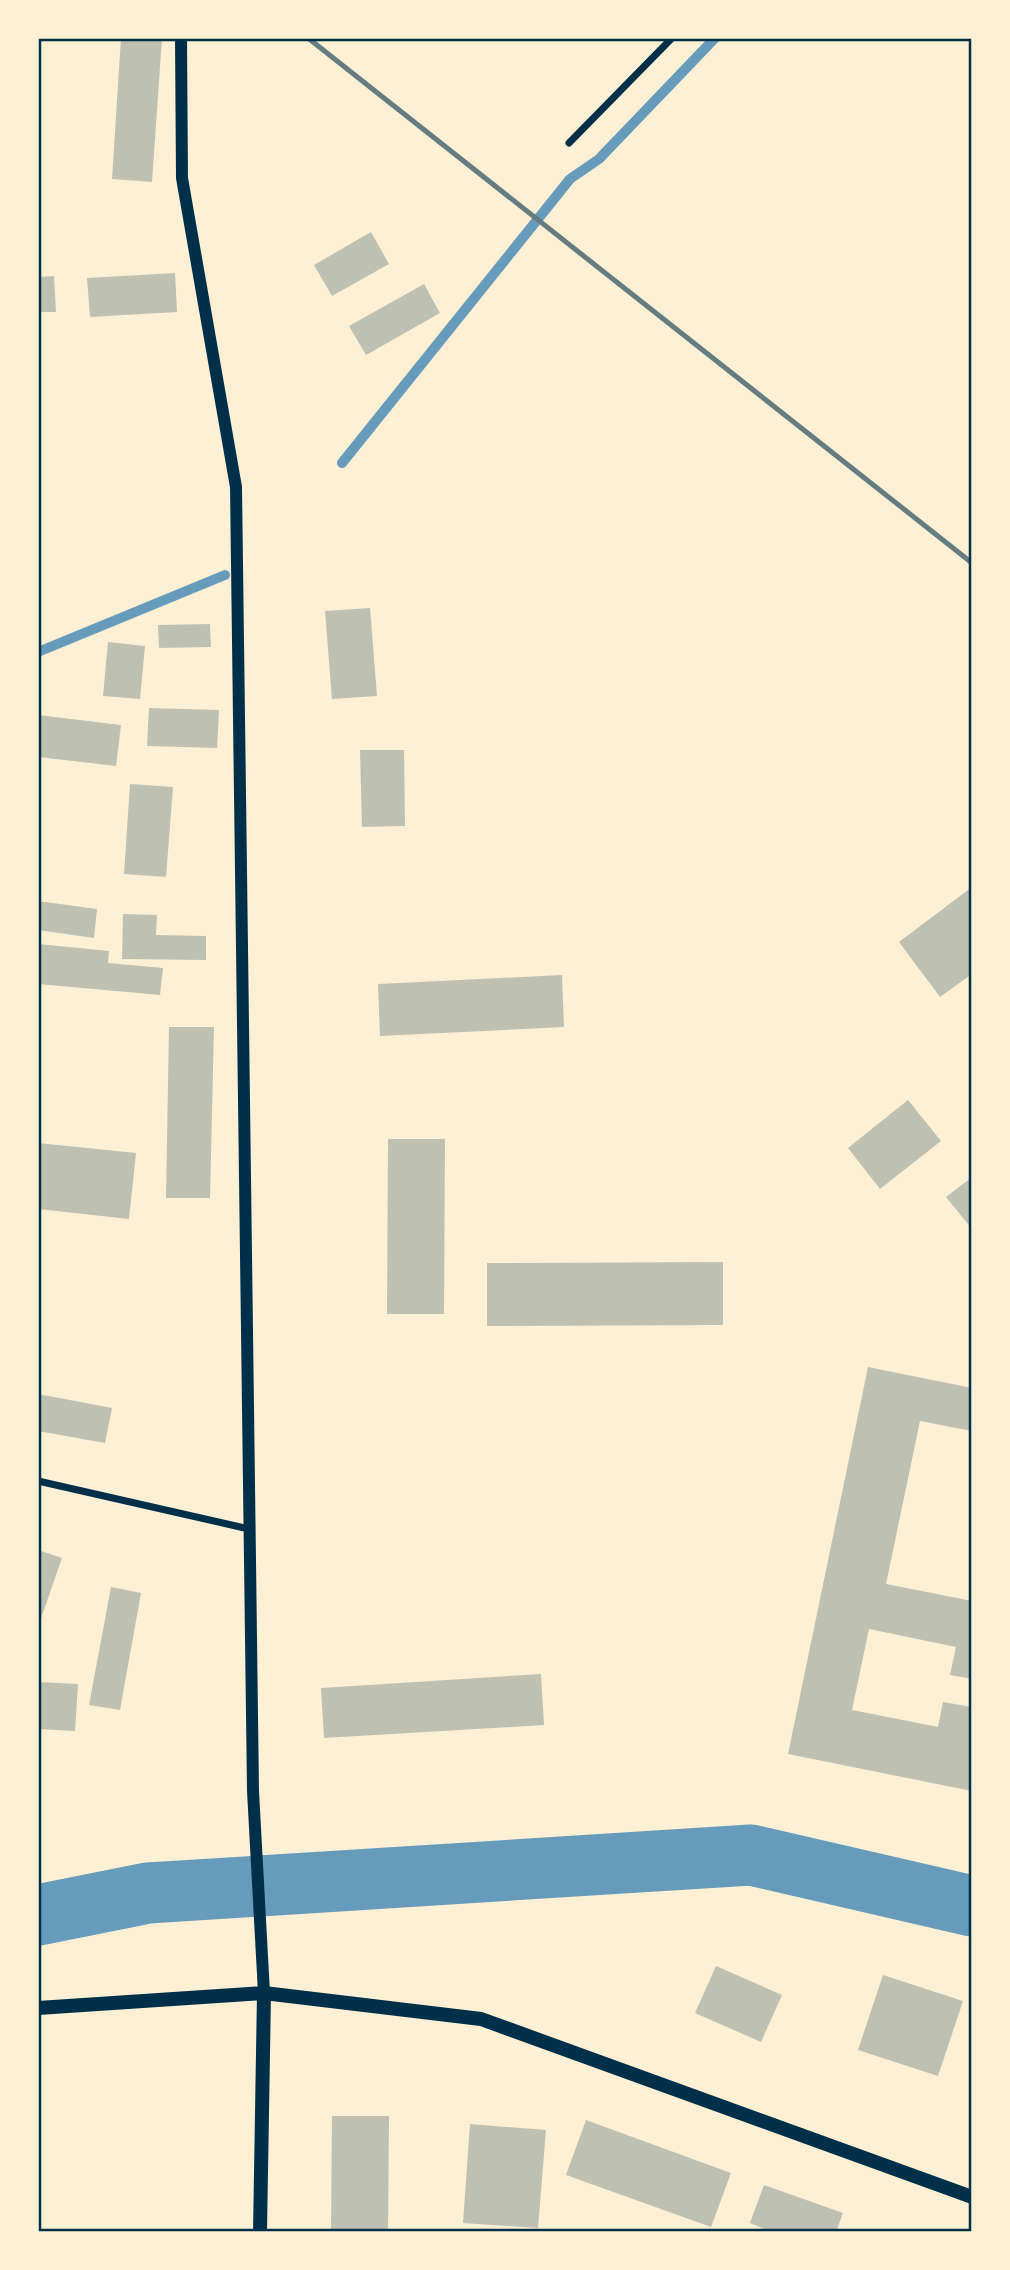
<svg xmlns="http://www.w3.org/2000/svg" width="1010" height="2270" font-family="Inter,sans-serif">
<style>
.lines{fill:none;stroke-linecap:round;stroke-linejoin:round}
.stream{stroke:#669bbc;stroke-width:10}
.river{stroke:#669bbc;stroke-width:61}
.building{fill:#bec0b2}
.minor{stroke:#003049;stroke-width:7}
.tertiary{stroke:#003049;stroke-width:12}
.secondary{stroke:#003049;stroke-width:14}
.rail{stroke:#657d81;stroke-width:5}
.neatline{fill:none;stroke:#003049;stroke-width:2.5}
</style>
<rect width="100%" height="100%" fill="#fdf0d5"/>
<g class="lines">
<g class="stream">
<path d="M342,463L570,179L599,159L715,38"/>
<path d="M38,652L225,575"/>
</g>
<path class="river" d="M38,1915L148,1893L751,1855L972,1906"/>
</g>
<g class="building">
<path d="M121,38H162L152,182L112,179Z"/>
<path d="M371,232L389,264L332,296L314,265Z"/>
<path d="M175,273L177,312L90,317L87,278Z"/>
<path d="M54,276L56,312H38V277Z"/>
<path d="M424,284L440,313L366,355L349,326Z"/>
<path d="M370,608L377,696L332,699L325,611Z"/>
<path d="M210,624L211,647L159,648L158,625Z"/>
<path d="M108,642L145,646L140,699L103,696Z"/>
<path d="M149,708L219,710L217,748L147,746Z"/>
<path d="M38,715L121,725L116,766L38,757Z"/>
<path d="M360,750H404L405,826L362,827Z"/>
<path d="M130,784L173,787L166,877L124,874Z"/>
<path d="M972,887V974L940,997L899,942Z"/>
<path d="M38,901L97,909L94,938L38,930Z"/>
<path d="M123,914L157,915L156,935L206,936V960L122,959Z"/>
<path d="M38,944L109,951L108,963L163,968L160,995L38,984Z"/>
<path d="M562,975L564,1027L380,1036L378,984Z"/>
<path d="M169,1027H214L210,1198H166Z"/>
<path d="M908,1100L941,1141L880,1189L848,1148Z"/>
<path d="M388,1139H445L444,1314H387Z"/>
<path d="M38,1143L136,1153L129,1219L38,1209Z"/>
<path d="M972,1177V1229L946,1197Z"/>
<path d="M723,1262V1325L487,1326V1263Z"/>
<path d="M868,1367L972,1388V1431L920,1421L886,1584L972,1601V1679L950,1675L956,1647L869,1629L852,1710L938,1727L943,1702L972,1707V1791L788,1754Z"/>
<path d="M38,1394L112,1408L105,1443L38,1431Z"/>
<path d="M38,1550L62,1558L39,1624H38Z"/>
<path d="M111,1587L141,1593L120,1710L89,1705Z"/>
<path d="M541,1674L544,1725L324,1738L321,1688Z"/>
<path d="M38,1682L78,1684L75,1731L38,1729Z"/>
<path d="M716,1966L782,1995L761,2042L695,2013Z"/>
<path d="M883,1975L963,2001L938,2076L858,2050Z"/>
<path d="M332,2116H389L388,2232H331Z"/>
<path d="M586,2120L731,2173L711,2227L566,2175Z"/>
<path d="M470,2124L546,2130L538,2228L463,2223Z"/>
<path d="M764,2185L843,2213L836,2232H772L750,2223Z"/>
</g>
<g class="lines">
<g class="minor">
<path d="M569,143L672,38"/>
<path d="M38,1481L249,1529"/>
</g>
<path class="tertiary" d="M181,38L182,178L236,487L253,1791L264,1993"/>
<g class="secondary">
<path d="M38,2008L264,1993L481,2019L972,2197"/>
<path d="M260,2232L264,1993"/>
</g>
<path class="rail" d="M308,38L972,563"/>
</g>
<rect width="1010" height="2270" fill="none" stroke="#fdf0d5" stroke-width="80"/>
<rect x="40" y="40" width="930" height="2190" class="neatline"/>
</svg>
